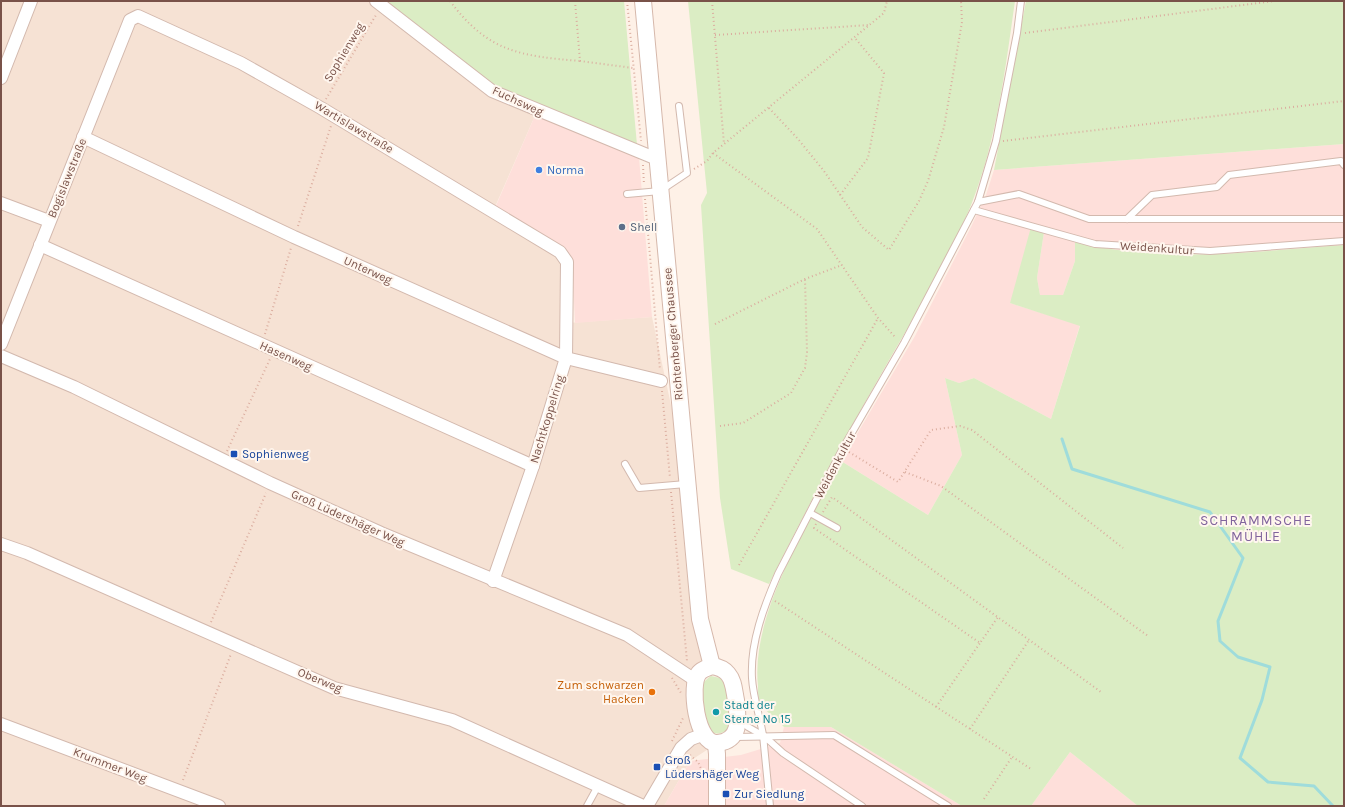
<svg xmlns="http://www.w3.org/2000/svg" width="1345" height="807" font-family="Karla,sans-serif">
<style>
.residential{fill:#f6e2d4}
.commercial{fill:#fedfda}
.green{fill:#dbedc4}
.lines{fill:none;stroke-linecap:round;stroke-linejoin:round}
.stream{stroke:#9fdcdb;stroke-width:3}
.lane-casing{stroke:#d3b9ae;stroke-width:8}
.street-casing{stroke:#d3b9ae;stroke-width:14}
.secondary-casing{stroke:#d6b8ab;stroke-width:18}
.path{stroke:#dbad9f;stroke-width:2;stroke-dasharray:1 3;stroke-linecap:butt}
.lane{stroke:#fff;stroke-width:6}
.street{stroke:#fff;stroke-width:12}
.secondary{stroke:#fff;stroke-width:16}
.shop-dot{fill:#3f7fe0;stroke:#fff6ee;stroke-width:1.5}
.service-dot{fill:#5c6f8a;stroke:#fff6ee;stroke-width:1.5}
.transit-dot{fill:#1a4fb4;stroke:#fff6ee;stroke-width:1.5}
.food-dot{fill:#e8710a;stroke:#fff6ee;stroke-width:1.5}
.culture-dot{fill:#0f9aa8;stroke:#fff6ee;stroke-width:1.5}
.labels{text-anchor:middle;dominant-baseline:central;stroke-width:4;stroke-linejoin:round;paint-order:stroke}
.street-label{font-size:12px;fill:#795249;stroke:#fff6ee}
.shop-label{font-size:12px;fill:#366cbe;stroke:#fff6ee;text-anchor:start}
.service-label{font-size:12px;fill:#4e5e75;stroke:#fff6ee;text-anchor:start}
.transit-label{font-size:12px;fill:#164399;stroke:#fff6ee;text-anchor:start}
.food-label{font-size:12px;fill:#c56008;stroke:#fff6ee;text-anchor:end}
.culture-label{font-size:12px;fill:#0d838f;stroke:#fff6ee;text-anchor:start}
.quarter-label{font-size:14px;letter-spacing:1px;fill:#81649d;stroke:#fff6ee}
</style>
<rect width="100%" height="100%" fill="#fef1e7"/>
<path class="residential" d="M1,1H376L537,111L491,216L557,258L562,265L568,323L652,317L688,484L708,654L694,690L716,744L690,761L664,806H1Z"/>
<g class="commercial">
<path d="M537,111L639,157L652,317L575,323L572,259L495,208Z"/>
<path d="M1344,144V245L1182,255L1098,248L1075,242V261L1063,295H1040L1037,278L1044,232L1010,303L1080,325L1051,419L974,378L959,383L945,378L962,455L928,515L841,461L915,336L971,227L986,195L994,170Z"/>
<path d="M784,727H831L962,806H664L690,761L741,755L780,743Z"/>
<path d="M1070,752L1138,806H1031Z"/>
</g>
<g class="green">
<path d="M376,1H624L637,145L492,91Z"/>
<path d="M688,1H1015C1006,64 998,130 977,189C956,250 916,313 884,369C844,439 805,511 769,584L731,569L720,498L701,205L707,193Z"/>
<path d="M1026,1H1344V144L994,170Z"/>
<path d="M1031,227L1044,232L1037,278L1040,295H1063L1075,261V241C1158,265 1258,251 1344,245V806H1138L1070,752L1031,806H962L831,727H784C777,720 766,712 760,703C758,699 758,691 758,686C750,615 809,522 841,461L928,515L962,455L945,378L959,383L974,378L1051,419L1080,326L1010,303Z"/>
<path d="M711,676L720,678C729,685 733,721 726,731C706,741 706,718 704,705C703,699 701,691 702,685C704,681 707,679 711,676Z"/>
</g>
<g class="lines">
<path class="stream" d="M1062,439L1072,469L1210,512L1243,558L1218,621L1220,641L1238,657L1270,667L1262,700L1240,758L1268,782L1314,786L1333,806"/>
<defs>
<g id="lane">
<path d="M627,194L660,191L687,173L679,106"/>
<path d="M978,202L1019,194L1089,219H1344"/>
<path d="M974,210L1095,244L1210,251L1344,241"/>
<path d="M1127,219L1152,195L1217,187L1229,175L1341,161L1344,165"/>
<path d="M625,464L639,488L686,484"/>
<path d="M810,513L837,528"/>
<path d="M740,720L748,727L762,735"/>
<path d="M763,735C760,717 753,697 752,678C750,643 764,606 778,574L843,448L904,343L978,202L996,141L1017,33L1021,1"/>
<path d="M735,737L834,735L948,806"/>
<path d="M587,806L598,786"/>
<path d="M770,806L763,735L783,753L862,806"/>
</g>
<g id="street">
<path d="M376,1L492,91L657,159"/>
<path d="M1,78L31,1"/>
<path d="M83,137L294,237L566,358L661,381"/>
<path d="M1,203L49,221"/>
<path d="M40,245L533,466"/>
<path d="M1,344L130,20L138,16L241,63L321,108L560,252L567,262L566,358L533,466L493,581"/>
<path d="M1,356L74,387L270,483L381,533L627,635L695,680"/>
<path d="M1,544L27,553L334,688L452,720L643,806"/>
<path d="M1,724L219,806"/>
<path d="M647,806L681,748L691,739L702,735"/>
</g>
<g id="secondary">
<path d="M643,1L700,619L712,666"/>
<path d="M712,666C719,667 724,669 728,674C734,681 734,691 736,700C738,718 742,740 718,743C696,746 689,684 699,673C702,669 707,668 712,666Z"/>
<path d="M716,744L717,754V806"/>
</g>
</defs>
<use href="#lane" class="lane-casing"/>
<use href="#street" class="street-casing"/>
<use href="#secondary" class="secondary-casing"/>
<g class="path">
<path d="M450,1C488,52 520,56 580,61"/>
<path d="M575,1L580,61L633,68"/>
<path d="M627,1L641,141"/>
<path d="M712,1L724,144"/>
<path d="M1025,33L1274,1"/>
<path d="M715,35L869,25"/>
<path d="M326,99L376,15"/>
<path d="M769,108L798,139L824,171L862,227L889,250L919,201L928,181L944,127L962,22L961,1"/>
<path d="M1003,141L1344,101"/>
<path d="M713,153L817,229L878,318L895,337"/>
<path d="M643,165L644,185"/>
<path d="M694,169L707,161L713,153L884,13L887,1"/>
<path d="M840,195L868,158L884,73L855,38"/>
<path d="M645,199L660,370"/>
<path d="M298,226L331,126"/>
<path d="M715,324L805,279L842,265"/>
<path d="M265,334L291,248"/>
<path d="M662,391L670,478"/>
<path d="M720,426L743,423L791,393L805,368L807,352L805,279"/>
<path d="M227,451L270,359"/>
<path d="M849,452L898,482L931,430L960,426L972,430L1123,548"/>
<path d="M905,472L941,486L1148,636"/>
<path d="M671,492L687,661"/>
<path d="M823,512L832,497L1101,692"/>
<path d="M816,524L814,528L980,643L998,617"/>
<path d="M739,565L878,318"/>
<path d="M775,601L1031,769"/>
<path d="M211,622L266,493"/>
<path d="M672,678L681,693"/>
<path d="M936,707L980,643"/>
<path d="M970,729L1029,640"/>
<path d="M672,741L684,716"/>
<path d="M690,755L698,762L703,773"/>
<path d="M183,780L231,654"/>
<path d="M984,799L1012,757"/>
</g>
<use href="#lane" class="lane"/>
<use href="#street" class="street"/>
<use href="#secondary" class="secondary"/>
</g>
<circle class="shop-dot" cx="539" cy="170" r="4"/>
<circle class="service-dot" cx="622" cy="227" r="4"/>
<g class="transit-dot">
<rect x="230" y="450" width="8" height="8" rx="2"/>
<rect x="653" y="763" width="8" height="8" rx="2"/>
<rect x="722" y="790" width="8" height="8" rx="2"/>
</g>
<circle class="food-dot" cx="652" cy="692" r="4"/>
<circle class="culture-dot" cx="716" cy="712" r="4"/>
<g class="labels">
<g class="street-label">
<text transform="translate(344 52) rotate(-59)">Sophienweg</text>
<text transform="translate(518 101) rotate(25)">Fuchsweg</text>
<text transform="translate(354 127) rotate(31)">Wartislawstraße</text>
<text transform="translate(67 178) rotate(-68)">Bogislawstraße</text>
<text transform="translate(1157 248) rotate(4)">Weidenkultur</text>
<text transform="translate(368 270) rotate(24)">Unterweg</text>
<text transform="translate(673 334) rotate(-95)">Richtenberger Chaussee</text>
<text transform="translate(286 356) rotate(24)">Hasenweg</text>
<text transform="translate(547 419) rotate(-73)">Nachtkoppelring</text>
<text transform="translate(835 465) rotate(-62)">Weidenkultur</text>
<text transform="translate(348 518) rotate(24)">Groß Lüdershäger Weg</text>
<text transform="translate(320 680) rotate(22)">Oberweg</text>
<text transform="translate(110 765) rotate(21)">Krummer Weg</text>
</g>
<g class="shop-label">
<text x="547" y="170">Norma</text>
</g>
<g class="service-label">
<text x="630" y="227">Shell</text>
</g>
<g class="transit-label">
<text x="242" y="454">Sophienweg</text>
<text x="665" y="760">Groß<tspan x="665" dy="14">Lüdershäger Weg</tspan></text>
<text x="734" y="794">Zur Siedlung</text>
</g>
<g class="food-label">
<text x="644" y="685">Zum schwarzen<tspan x="644" dy="14">Hacken</tspan></text>
</g>
<g class="culture-label">
<text x="724" y="705">Stadt der<tspan x="724" dy="14">Sterne No 15</tspan></text>
</g>
<g class="quarter-label">
<text x="1256" y="520">SCHRAMMSCHE<tspan x="1256" dy="16">MÜHLE</tspan></text>
</g>
</g>
<rect width="1345" height="807" fill="none" stroke="#795249" stroke-width="4"/>
</svg>
